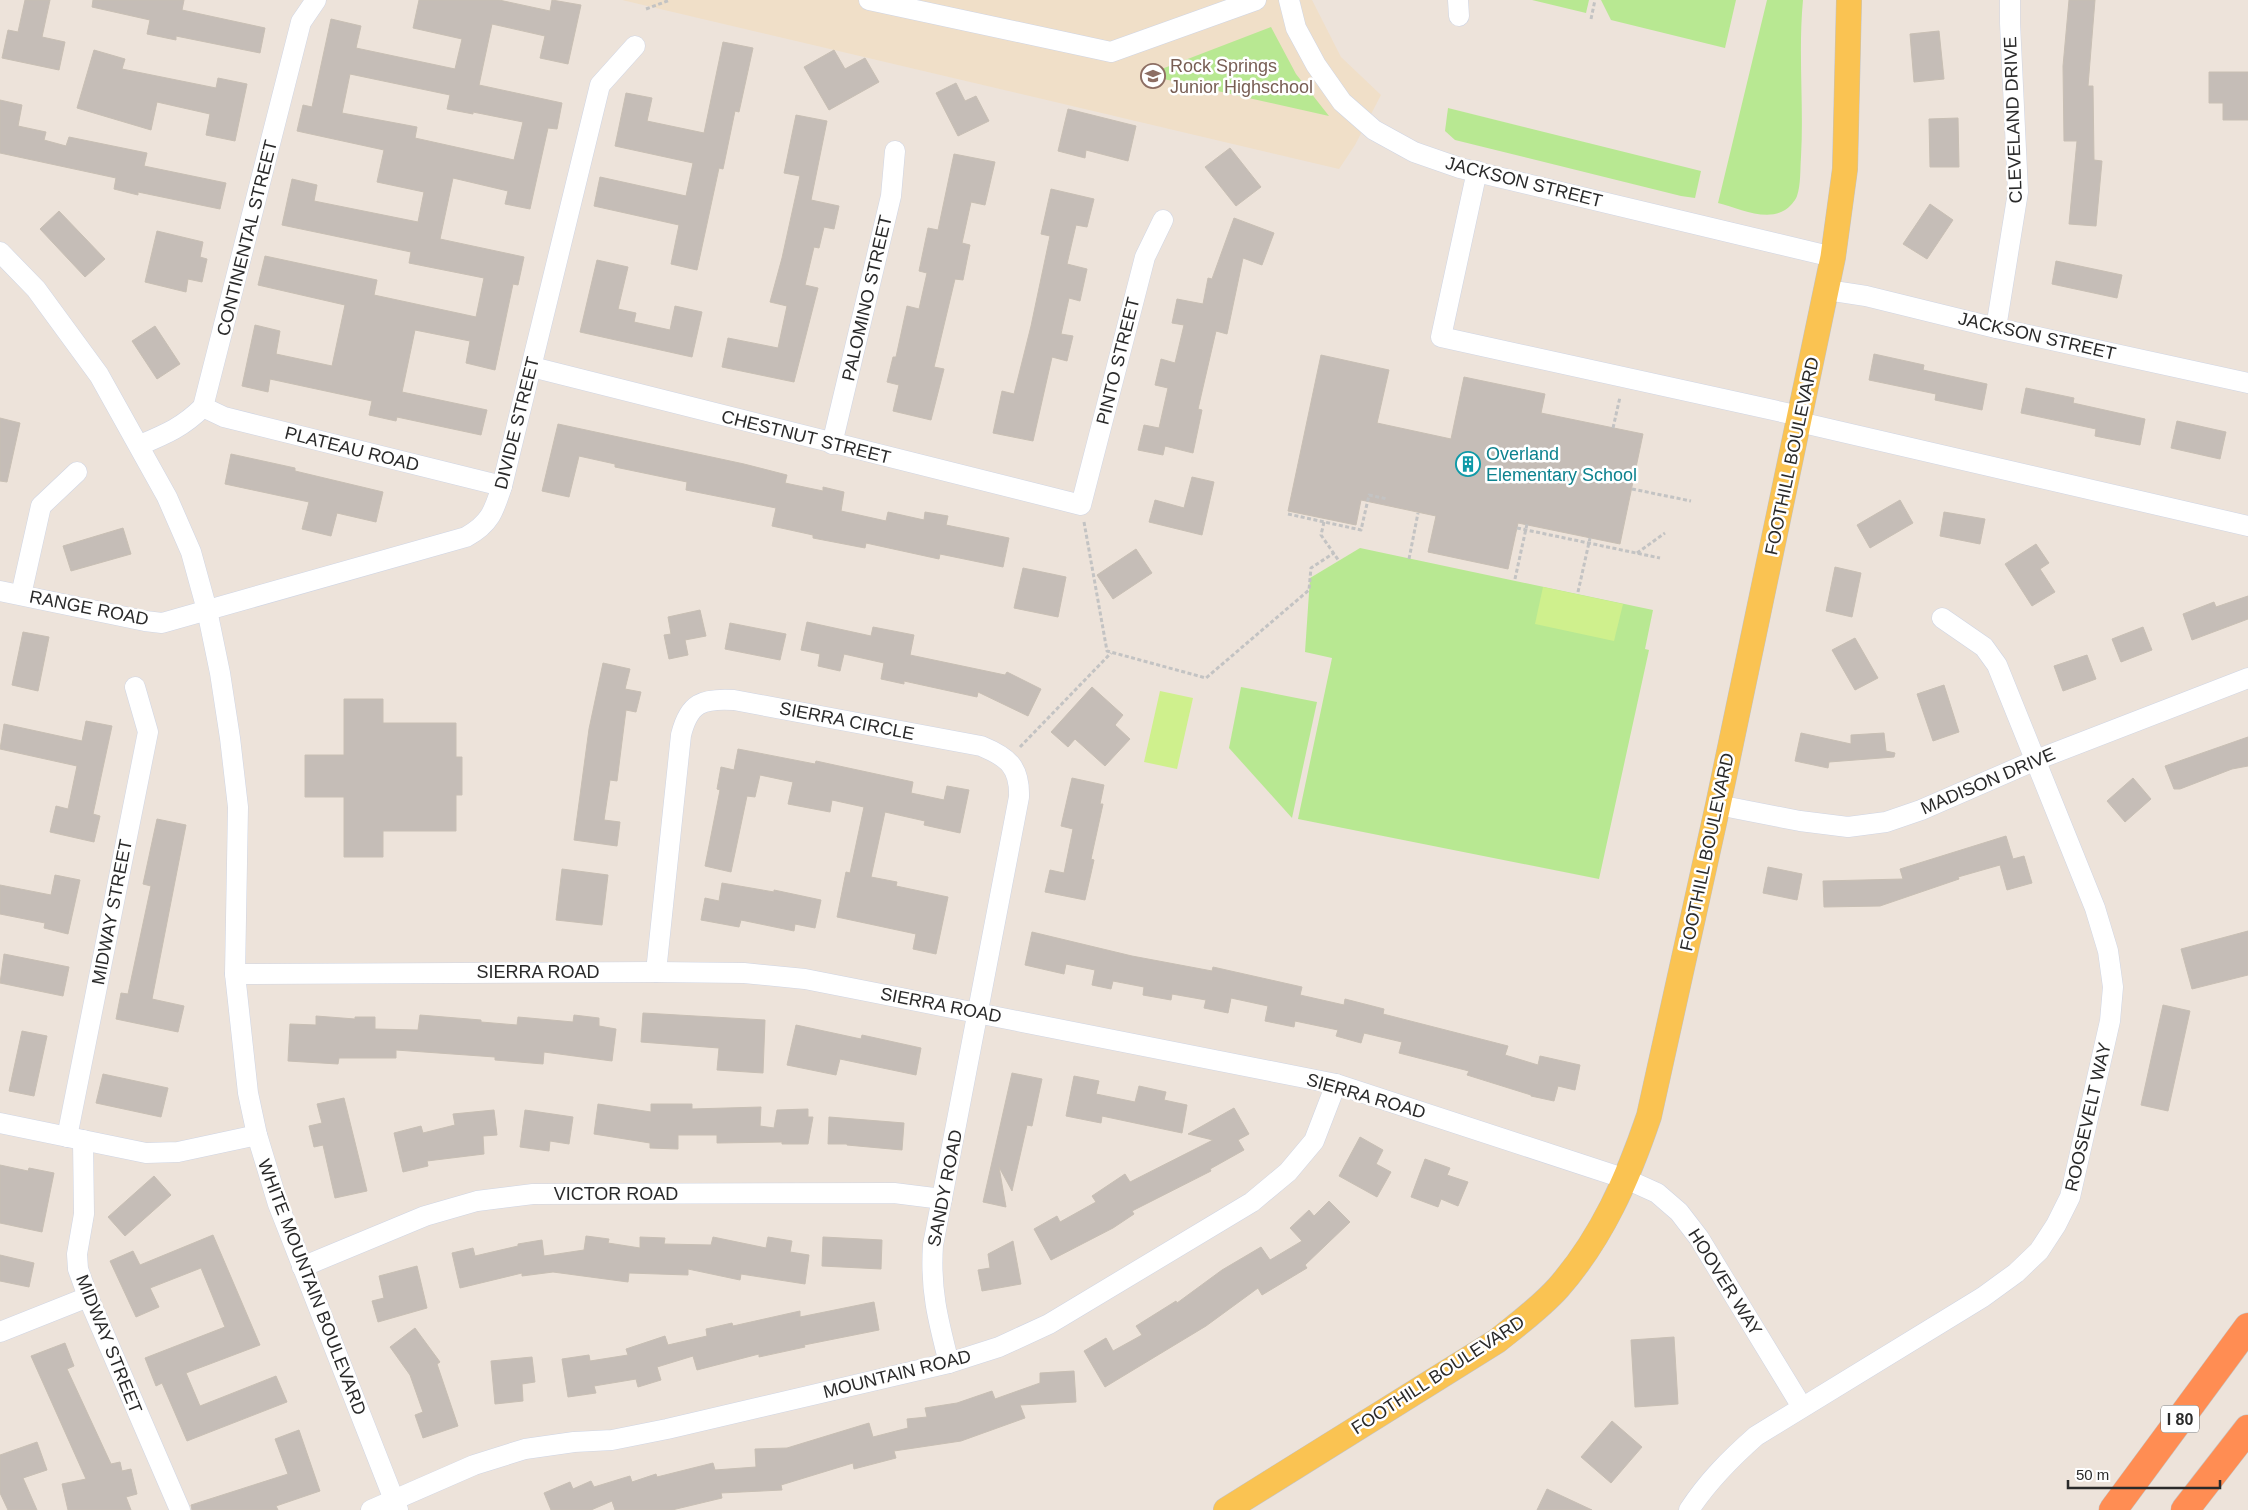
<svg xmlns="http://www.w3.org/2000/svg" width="2248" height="1510" font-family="Arial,sans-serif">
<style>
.education{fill:#f0dfc8}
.green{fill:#b8e892}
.pitch{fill:#cff08d}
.building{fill:#c5bdb7;stroke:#c8bfb4;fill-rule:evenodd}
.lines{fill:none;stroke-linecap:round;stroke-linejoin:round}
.minor-casing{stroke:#cfd5e4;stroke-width:21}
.major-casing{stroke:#c3c3c3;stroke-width:26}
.highway-casing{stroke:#c3c3c3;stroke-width:29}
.path{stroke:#c3c3c3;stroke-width:3;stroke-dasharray:4 2.5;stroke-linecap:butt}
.minor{stroke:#fff;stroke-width:20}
.major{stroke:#fac352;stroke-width:25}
.highway{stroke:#ff8d53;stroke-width:28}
.labels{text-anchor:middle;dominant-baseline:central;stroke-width:5;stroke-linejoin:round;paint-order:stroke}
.shield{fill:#fff;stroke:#6a6a6a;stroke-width:1}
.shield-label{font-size:16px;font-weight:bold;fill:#2a2a2a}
.education-label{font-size:18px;fill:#785e54;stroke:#fff;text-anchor:start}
.street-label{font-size:18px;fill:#2a2a2a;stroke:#fff}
.culture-label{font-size:18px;fill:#0d838f;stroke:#fff;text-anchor:start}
</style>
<rect width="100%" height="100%" fill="#ede3da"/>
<path class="education" d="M622,0H1312L1341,57L1381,95L1355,145L1339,169Z"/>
<g class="green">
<path d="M1532,0H1589L1586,13Z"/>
<path d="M1601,0H1736L1725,48L1611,20Z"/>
<path d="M1767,0H1803C1798,53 1804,105 1801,157C1800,170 1801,184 1797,196C1795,201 1790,207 1785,210C1766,222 1738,208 1718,203Z"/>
<path d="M1271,27L1296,74L1329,116L1146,75Z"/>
<path d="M1448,108L1701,171L1695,198L1681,196L1455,140L1445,131Z"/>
<path d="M1360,548L1653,610L1645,649L1649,650L1599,879L1298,819L1332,658L1305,652L1310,578Z"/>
<path d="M1241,687L1317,702L1292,818L1229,748Z"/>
</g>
<g class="pitch">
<path d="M1543,587L1623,604L1614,641L1535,624Z"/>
<path d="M1160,691L1193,698L1177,769L1144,762Z"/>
</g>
<g class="building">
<path d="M25,0H50L42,37L65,42L59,70L2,58L8,30L18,32Z"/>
<path d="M93,0H184L182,10L265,28L260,53L176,36V40L147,34L150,20L92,7Z"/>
<path d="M419,0H499L550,11L552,0L581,5L568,64L540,58L545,36L492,24L479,85L562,103L557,129L548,128L530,209L505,204L508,191L453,178L440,239L524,257L518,285L513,284L495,370L466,363L470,341L415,330L402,392L487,410L481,435L397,417L396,421L369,415L372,401L270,379L268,392L242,386L255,325L280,331L276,354L332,366L345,305L258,285L265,256L377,280L374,295L476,317L484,278L409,263L411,252L282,225L292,179L317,185L314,201L418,222L424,192L377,182L384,150L297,131L303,105L312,107L331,19L361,26L356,48L455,69L462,39L413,28ZM350,74L450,95L447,109L473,114V112L523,122L514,160L415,138L417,127L342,113Z"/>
<path d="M2069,0H2095L2088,86H2093L2094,160L2102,161L2096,226L2069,224L2077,141H2064L2063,66Z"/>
<path d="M1939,31L1944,79L1914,82L1910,34Z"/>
<path d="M723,42L753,48L739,112L735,111L723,169L719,168L697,270L671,264L679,225L594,206L600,177L686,196L693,163L615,146L626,93L652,98L647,121L704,133Z"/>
<path d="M94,50L125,59L122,69L216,88L218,78L247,84L235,141L206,135L210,114L157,102L151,130L77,108Z"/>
<path d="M834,50L845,69L865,58L879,82L829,110L804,67Z"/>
<path d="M2209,72H2248V120H2223V103H2209Z"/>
<path d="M956,83L965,101L976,96L989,121L958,136L936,93Z"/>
<path d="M0,100L22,105L18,126L46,132L44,140L66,146L69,137L147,153L144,166L226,183L220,209L138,192V195L114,189L116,178L0,153Z"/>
<path d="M1068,109L1136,126L1128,161L1086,150L1085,158L1058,151Z"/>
<path d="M796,115L827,121L811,200L839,206L834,229L824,227L819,248L814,247L805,285L818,288L794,382L722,367L728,338L778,348L787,306L770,302L782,258L800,176L784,173Z"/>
<path d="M1958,118L1959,167H1930L1929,119Z"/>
<path d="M1230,148L1261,187L1236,206L1205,167Z"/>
<path d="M954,154L995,162L985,205L971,202L962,243L970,245L963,280L955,279L934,367L944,369L931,420L893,411L899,385L887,382L893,357H896L907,306L919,309L927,273L919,271L928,228L938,230Z"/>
<path d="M1051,189L1094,199L1087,227L1076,225L1067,264L1087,269L1080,301L1069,298L1061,334L1073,336L1067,361L1052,357L1033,441L993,433L1002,391L1014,394L1031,326L1050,236L1041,234Z"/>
<path d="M1930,204L1953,220L1927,259L1903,244Z"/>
<path d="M59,211L105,259L85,277L40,229Z"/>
<path d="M1234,218L1274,233L1262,265L1243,258L1227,334L1216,331L1198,409L1202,410L1193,453L1165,446L1163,455L1138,450L1144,425L1159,428L1168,388L1155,385L1161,359L1175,363L1184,325L1172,323L1177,299L1203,304L1208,278L1212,279Z"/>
<path d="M157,231L203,242L200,257L207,259L202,282L188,279L186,292L145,282Z"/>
<path d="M597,260L628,267L618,309L636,313L634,322L670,330L675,306L702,312L692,357L580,332Z"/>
<path d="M2056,261L2122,275L2117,298L2052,284Z"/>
<path d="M155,326L180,364L157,379L132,341Z"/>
<path d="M1874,354L1924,365L1923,370L1987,384L1982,410L1935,400L1936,394L1869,380Z"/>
<path d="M1321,355L1389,370L1377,423L1451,439L1464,377L1545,394L1541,413L1643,434L1620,544L1518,523L1508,569L1428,552L1436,516L1361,500L1356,525L1288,511Z"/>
<path d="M2026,388L2074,398L2073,403L2145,419L2140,445L2095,436L2096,429L2021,413Z"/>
<path d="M0,418L20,423L7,482L0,481Z"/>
<path d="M2177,421L2226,432L2220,459L2171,448Z"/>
<path d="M558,424L744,464L787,475L785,483L823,491V487L844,492L841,511L886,521L888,512L924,520L925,512L948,516L946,525L1009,538L1003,567L940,554L939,559L866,543L865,548L813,538V535L772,526L776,508L686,490L687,482L615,467V464L579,456L569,497L542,491Z"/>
<path d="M231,454L295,468V471L383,492L376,522L337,513L331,536L302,529L309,502L225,484Z"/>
<path d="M1192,477L1214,482L1202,535L1149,522L1155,500L1184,508Z"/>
<path d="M1900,500L1913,523L1870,548L1857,525Z"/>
<path d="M1944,512L1985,519L1980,544L1940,536Z"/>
<path d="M123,528L131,554L71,571L63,546Z"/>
<path d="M2036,544L2049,563L2040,569L2055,592L2032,606L2005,564Z"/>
<path d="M1136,549L1152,573L1113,599L1097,575Z"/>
<path d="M1835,567L1861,573L1852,617L1826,611Z"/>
<path d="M1023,568L1066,577L1058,617L1014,608Z"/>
<path d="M2248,596V619L2192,640L2183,614L2214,602L2216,607Z"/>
<path d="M700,610L706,636L685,640L688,655L669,659L664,635L671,634L668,617Z"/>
<path d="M807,622L871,636L873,627L914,635L910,655L1005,675L1007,672L1041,689L1028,716L978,692L977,697L904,681V684L881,679L884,663L844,654L840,671L818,666L820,654L801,650Z"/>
<path d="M730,623L786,634L780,660L725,649Z"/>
<path d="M2143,627L2152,650L2121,662L2112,639Z"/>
<path d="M23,632L49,637L38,691L12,685Z"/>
<path d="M1855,638L1878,678L1855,690L1832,650Z"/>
<path d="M2087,655L2096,679L2063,691L2054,666Z"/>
<path d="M603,663L630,669L625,689L641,692L636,712L626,710L617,781L610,780L604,820L620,822L617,846L574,840L589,729Z"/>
<path d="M1944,685L1959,732L1933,741L1917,694Z"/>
<path d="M1092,687L1123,715L1115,725L1130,739L1105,766L1075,739L1068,747L1051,732Z"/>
<path d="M344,699H383V723H456V757H462V795H456V831H383V857H344V797H305V755H344Z"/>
<path d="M86,721L112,726L93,814L100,816L94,842L50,832L56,806L68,809L77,766L0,749L4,724L82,741Z"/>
<path d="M1801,733L1851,744V735L1884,733L1886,751L1895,753L1894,757L1829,762L1828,768L1795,761Z"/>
<path d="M2248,737V766L2232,769L2180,789H2174L2165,766Z"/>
<path d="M738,749L815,764L816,761L839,766L913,782L911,793L944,800L947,786L969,790L960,833L924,825L925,821L885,812L871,877L897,882L896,886L948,897L936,954L913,949L916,934L837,917L846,872L850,873L864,807L832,800L830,812L788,804L793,782L760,775L755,797L747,796L731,872L705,866L720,790L717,789L721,767L734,770Z"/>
<path d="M1072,778L1104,785L1100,804H1103L1091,859L1094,860L1085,900L1045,892L1050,870L1064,873L1073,829L1061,826Z"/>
<path d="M2133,778L2151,799L2125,822L2107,801Z"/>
<path d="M157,819L186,825L152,999L184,1006L178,1032L116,1019L121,993L128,994L151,886L143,884Z"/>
<path d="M2006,836L2013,859L2024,856L2032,883L2007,890L2000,865L1958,877L1959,879L1880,906L1824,907L1823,881L1903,879L1900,869Z"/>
<path d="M1768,867L1802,874L1797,900L1763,893Z"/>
<path d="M562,869L608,875L602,925L556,920Z"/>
<path d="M55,875L80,880L68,934L44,928L45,923L0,914V885L51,895Z"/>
<path d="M722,883L774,892V890L821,900L815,928L795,924L794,931L741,920L739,927L701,920L705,898L719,901Z"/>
<path d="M2248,931V975L2192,989L2181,949Z"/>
<path d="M1032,932L1132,956L1212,971L1213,967L1302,987L1300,995L1344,1005L1345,999L1384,1009L1383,1014L1508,1046L1505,1055L1538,1065L1540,1056L1580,1065L1575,1090L1558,1086L1554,1101L1531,1096V1095L1467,1075L1469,1071L1399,1053L1402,1042L1364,1033L1361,1043L1336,1036L1338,1030L1295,1021L1294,1027L1265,1021L1268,1006L1231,998L1228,1013L1204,1008L1206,1000L1172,994L1171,1000L1143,995L1144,987L1113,981L1111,989L1092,985L1095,970L1066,964L1064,974L1025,965Z"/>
<path d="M4,954L69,967L63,996L0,983Z"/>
<path d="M2163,1005L2190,1011L2168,1111L2141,1105Z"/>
<path d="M643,1013L765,1020L763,1073L717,1070L719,1048L641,1042Z"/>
<path d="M420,1015L481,1020V1022L517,1025L518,1017L573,1022L574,1015L599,1018V1026L616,1029L612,1061L544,1052L543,1064L495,1060V1057L396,1050V1058H339L338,1064L288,1061L290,1024L316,1025V1016L355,1019V1017H375V1029L418,1030Z"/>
<path d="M796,1025L861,1039L862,1035L921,1048L916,1075L840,1059L836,1075L787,1065Z"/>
<path d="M22,1031L47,1036L34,1096L9,1091Z"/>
<path d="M1012,1073L1042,1079L1032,1126L1027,1125L1012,1191L999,1167L1006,1207L983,1202Z"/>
<path d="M103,1074L168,1088L161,1117L96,1103Z"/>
<path d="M1074,1076L1099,1081L1096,1094L1135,1102L1139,1086L1166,1092L1164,1100L1187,1105L1182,1133L1102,1116L1101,1123L1066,1116Z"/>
<path d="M344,1098L367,1191L335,1198L323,1145L314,1147L309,1126L322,1123L317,1104Z"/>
<path d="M598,1104L651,1112V1104H692V1109L761,1107L760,1126L774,1128L777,1110L808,1109V1117H813L808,1144H782V1142L717,1143V1135H678V1149L650,1148V1143L594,1134Z"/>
<path d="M1234,1108L1249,1134L1238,1140L1244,1150L1210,1169L1211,1171L1132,1211L1134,1214L1113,1228L1051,1260L1034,1229L1057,1216L1060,1222L1096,1202L1092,1196L1125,1174L1130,1182L1213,1140L1188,1134Z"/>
<path d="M494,1110L497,1135L483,1136L484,1154L427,1161L428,1166L403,1172L394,1133L421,1126L423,1133L455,1125L453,1114Z"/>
<path d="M525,1110L573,1117L569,1144L550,1141L549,1151L520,1147Z"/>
<path d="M829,1117L904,1123L902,1150L847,1145V1144H828Z"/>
<path d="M1360,1137L1383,1150L1376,1164L1391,1172L1377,1197L1339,1176Z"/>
<path d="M1425,1159L1450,1168L1447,1175L1468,1182L1458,1206L1441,1199L1438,1207L1411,1197Z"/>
<path d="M0,1165L28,1171L29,1168L54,1173L42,1232L0,1223Z"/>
<path d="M154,1176L171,1195L125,1236L108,1217Z"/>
<path d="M1329,1201L1350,1222L1305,1265L1307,1268L1262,1295L1258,1288L1206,1326L1105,1387L1084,1351L1106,1338L1113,1351L1142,1335L1136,1326L1176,1301L1177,1303L1222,1270L1261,1247L1270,1260L1302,1241L1290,1228L1309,1210L1314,1216Z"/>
<path d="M213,1235L260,1345L186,1373L200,1406L276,1376L287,1402L187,1441L162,1383L156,1386L145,1358L225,1327L201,1268L150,1288L159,1307L136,1317L110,1261L133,1251L140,1265Z"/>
<path d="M586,1236L609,1239L608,1243L640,1248V1237L665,1238L664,1244L711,1245L713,1237L766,1248L768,1237L792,1241L790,1252L809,1255L805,1284L741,1274L740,1280L688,1269V1275L629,1273L628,1282L553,1272L522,1276V1273L460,1288L452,1253L473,1248L475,1256L518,1246V1244L542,1240L544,1256L584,1250Z"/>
<path d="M823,1237L882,1240L881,1269L822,1266Z"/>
<path d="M1013,1241L1021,1284L982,1291L978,1270L990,1268L988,1254Z"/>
<path d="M0,1255L34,1263L29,1287L0,1281Z"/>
<path d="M417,1266L427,1308L378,1322L372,1301L384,1298L379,1276Z"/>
<path d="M874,1302L879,1330L804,1345L805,1347L759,1357V1354L697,1370L693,1356L657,1367L661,1380L638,1387L636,1379L594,1386L596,1393L568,1397L562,1359L589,1355L590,1361L628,1355L626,1349L665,1336L668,1345L707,1336L706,1329L732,1323L733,1326L800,1311V1317Z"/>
<path d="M415,1328L440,1362L437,1364L458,1426L423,1438L415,1415L423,1412L410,1375L390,1347Z"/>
<path d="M1674,1337L1678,1404L1635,1407L1631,1340Z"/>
<path d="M65,1343L74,1366L67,1369L111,1464L120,1462L122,1471L131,1469L137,1494L126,1497L131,1510H68L62,1484L86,1479L31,1356Z"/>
<path d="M532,1357L535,1382L522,1384L523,1401L495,1404L491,1361Z"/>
<path d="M1074,1371L1076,1402L1020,1405L1025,1418L961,1441L894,1451L896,1458L854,1469L853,1463L781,1485L782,1490L721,1493L722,1498L672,1510H615L612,1501L591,1510H551L544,1493L570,1482L573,1489L591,1481L594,1487L630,1476L632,1482L656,1474L657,1477L713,1463L715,1470L756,1467L755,1449L787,1448L869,1423L873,1437L908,1428L907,1419L927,1417L925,1408L957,1403L992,1391L995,1399L1040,1383V1373Z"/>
<path d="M1612,1421L1642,1447L1611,1483L1581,1457Z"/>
<path d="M299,1430L320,1491L276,1506L278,1510H192L191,1505L288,1474L275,1439Z"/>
<path d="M37,1442L47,1470L23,1478L37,1510H8L0,1493V1455Z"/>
<path d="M1547,1489L1592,1510H1537Z"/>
</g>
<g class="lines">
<defs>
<g id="minor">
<path d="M869,0L1111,52L1256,0"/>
<path d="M1289,0L1296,28L1316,65L1342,102L1374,130L1414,152L1460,168L1833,257"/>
<path d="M1458,0L1459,16"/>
<path d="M1477,171L1441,337L1800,416"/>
<path d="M0,252L36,289L99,375L167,497L191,552L207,610L220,673L230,738L238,807L235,974L248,1093L257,1135L278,1204L398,1510"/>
<path d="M1827,290L1866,296L1996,328L2248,383"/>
<path d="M1996,328L2018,192L2010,23V0"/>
<path d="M532,367L1081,505L1145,257L1163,220"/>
<path d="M203,407L224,417L502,486"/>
<path d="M1799,422L2248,526"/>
<path d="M832,444L891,196L895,151"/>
<path d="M140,445C166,434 183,427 203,407L301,22L316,0"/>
<path d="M0,591L145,621L162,623L466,537C490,524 494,511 502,486L600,85L635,46"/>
<path d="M21,595L41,506L77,472"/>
<path d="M1718,805L1800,821L1848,827L1886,822L1921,810L2036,760L2248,678"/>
<path d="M656,972L681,735C689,703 702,698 734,700L981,746C1008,757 1020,767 1019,797L933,1245C930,1290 938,1320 949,1363"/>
<path d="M235,974L656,972L744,973L805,979L871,992L1336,1084L1626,1179L1657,1193L1679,1212L1699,1238L1802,1407"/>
<path d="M0,1123L146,1153L178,1152L257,1135"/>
<path d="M67,1137L148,732L135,687"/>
<path d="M83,1140L84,1214L77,1254L78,1269L88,1297L180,1510"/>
<path d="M302,1267L425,1216L477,1201L533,1194L894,1193L942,1199"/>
<path d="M0,1332L88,1297"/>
<path d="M371,1510L474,1465L525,1449L574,1442L612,1440L667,1429L949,1363L999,1347L1049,1324L1252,1202L1288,1172L1314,1141L1336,1084"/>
<path d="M1689,1510C1708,1481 1730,1459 1756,1436L1983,1297L2016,1273L2039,1251L2056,1225L2070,1197L2110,1021L2113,987L2108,951L2095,908L1997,665L1984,647L1942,618"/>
</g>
<path id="major" d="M1226,1510L1497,1341C1518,1324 1540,1308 1558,1288C1602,1238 1628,1178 1649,1116L1718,805L1833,257L1845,169L1849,0"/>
<g id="highway">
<path d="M2113,1510L2248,1327"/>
<path d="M2185,1510L2248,1429"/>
</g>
</defs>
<use href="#minor" class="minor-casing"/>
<use href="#major" class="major-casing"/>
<use href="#highway" class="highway-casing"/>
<g class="path">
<path d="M646,9L670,0"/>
<path d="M1591,19L1595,0"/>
<path d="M1613,428L1620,397"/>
<path d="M1632,489L1691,501"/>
<path d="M1288,514L1361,530L1369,495L1387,499"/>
<path d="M1084,522L1107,651L1206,678L1309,590L1311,568L1334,553"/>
<path d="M1324,522L1321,535L1339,561"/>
<path d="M1517,528L1660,558"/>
<path d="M1637,553L1665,533"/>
<path d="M1409,559L1418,513"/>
<path d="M1515,579L1527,524"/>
<path d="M1578,592L1590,538"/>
<path d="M1020,747L1111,653"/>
</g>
<use href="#minor" class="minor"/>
<use href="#major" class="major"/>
<use href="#highway" class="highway"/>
</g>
<defs>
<symbol id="school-ring" viewBox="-11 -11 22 22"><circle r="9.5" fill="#fff" stroke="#8d6e63" stroke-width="1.5"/><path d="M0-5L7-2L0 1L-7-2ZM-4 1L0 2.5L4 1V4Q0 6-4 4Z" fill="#8d6e63"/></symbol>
<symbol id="building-ring" viewBox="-11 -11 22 22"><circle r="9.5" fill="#fff" stroke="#0f9aa8" stroke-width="1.5"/><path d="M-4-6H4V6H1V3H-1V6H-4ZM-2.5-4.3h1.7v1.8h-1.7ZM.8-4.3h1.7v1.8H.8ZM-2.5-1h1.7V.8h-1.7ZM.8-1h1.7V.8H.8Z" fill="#0f9aa8"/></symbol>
</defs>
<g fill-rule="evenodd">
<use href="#school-ring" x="1139" y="62" width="28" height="28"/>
<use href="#building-ring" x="1454" y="450" width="28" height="28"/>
</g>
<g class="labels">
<rect class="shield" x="2161" y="1405.5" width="38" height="27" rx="4"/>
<g class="shield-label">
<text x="2180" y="1419">I 80</text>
</g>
<g class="education-label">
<text x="1170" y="66">Rock Springs<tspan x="1170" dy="21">Junior Highschool</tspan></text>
</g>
<g class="street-label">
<text transform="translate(2013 120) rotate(-92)">CLEVELAND DRIVE</text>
<text transform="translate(1524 182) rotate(14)">JACKSON STREET</text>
<text transform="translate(247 238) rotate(-76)">CONTINENTAL STREET</text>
<text transform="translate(867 298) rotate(-77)">PALOMINO STREET</text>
<text transform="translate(2037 336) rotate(13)">JACKSON STREET</text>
<text transform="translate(1118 361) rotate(-76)">PINTO STREET</text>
<text transform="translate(517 423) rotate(-76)">DIVIDE STREET</text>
<text transform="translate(806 437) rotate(14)">CHESTNUT STREET</text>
<text transform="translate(352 449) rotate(14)">PLATEAU ROAD</text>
<text transform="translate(1792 456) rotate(-78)">FOOTHILL BOULEVARD</text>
<text transform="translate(89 608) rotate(11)">RANGE ROAD</text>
<text transform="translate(847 721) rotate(11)">SIERRA CIRCLE</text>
<text transform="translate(1988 781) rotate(-23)">MADISON DRIVE</text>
<text transform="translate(1707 852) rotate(-78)">FOOTHILL BOULEVARD</text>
<text transform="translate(112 912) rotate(-79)">MIDWAY STREET</text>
<text x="538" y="972">SIERRA ROAD</text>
<text transform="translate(941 1005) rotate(11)">SIERRA ROAD</text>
<text transform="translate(1366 1096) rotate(16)">SIERRA ROAD</text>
<text transform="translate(2088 1117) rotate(-77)">ROOSEVELT WAY</text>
<text transform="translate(945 1188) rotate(-79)">SANDY ROAD</text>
<text x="616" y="1194">VICTOR ROAD</text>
<text transform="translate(1725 1282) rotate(58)">HOOVER WAY</text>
<text transform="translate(312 1287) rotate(69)">WHITE MOUNTAIN BOULEVARD</text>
<text transform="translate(109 1344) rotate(68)">MIDWAY STREET</text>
<text transform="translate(897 1374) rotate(-14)">MOUNTAIN ROAD</text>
<text transform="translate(1438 1375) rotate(-33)">FOOTHILL BOULEVARD</text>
</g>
<g class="culture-label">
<text x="1486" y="454">Overland<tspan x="1486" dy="21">Elementary School</tspan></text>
</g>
</g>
<path d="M2068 1480v8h152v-8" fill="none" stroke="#2a2a2a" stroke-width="2.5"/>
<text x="2076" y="1480" font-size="15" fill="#2a2a2a" stroke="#ffffff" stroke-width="4" paint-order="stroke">50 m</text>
</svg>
